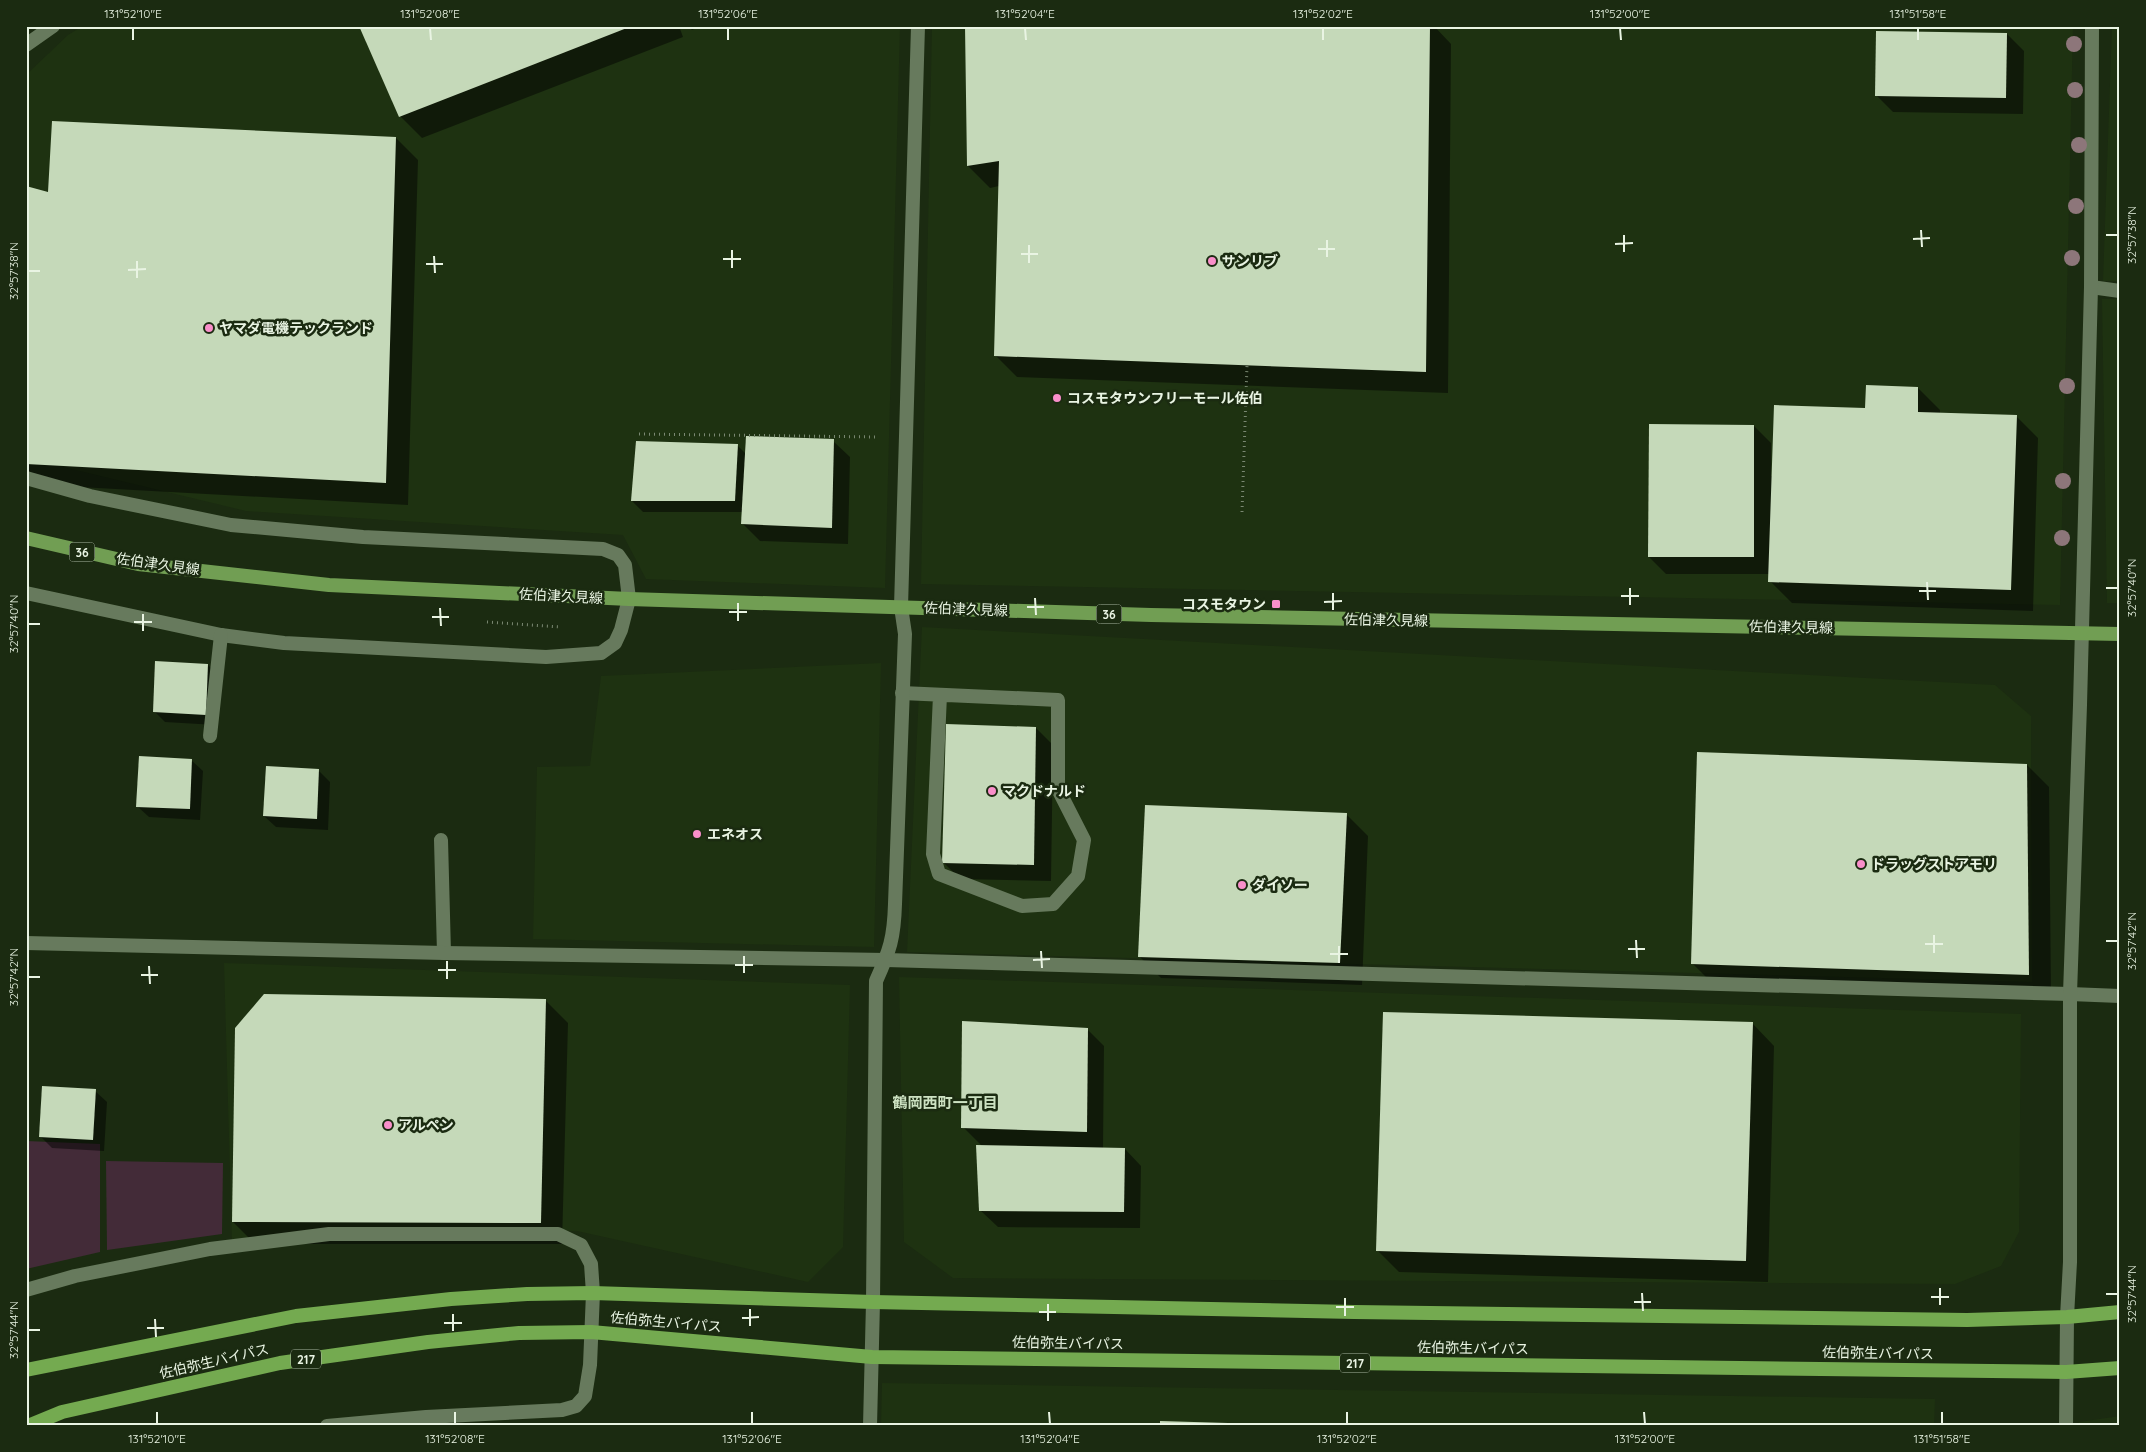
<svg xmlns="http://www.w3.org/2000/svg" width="2146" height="1452" font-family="Quicksand,'Noto Sans JP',sans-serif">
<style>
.built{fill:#1e3211}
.green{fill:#432b38}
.shadow{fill:#0007}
.building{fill:#c5d9b9}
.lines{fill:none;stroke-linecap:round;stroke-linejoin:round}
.path{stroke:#7a8872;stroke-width:3;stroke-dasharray:1 4;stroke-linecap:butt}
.service{stroke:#677a5d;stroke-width:14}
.minor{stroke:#677a5d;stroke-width:14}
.tertiary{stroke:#677a5d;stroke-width:14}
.primary{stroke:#719e53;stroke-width:14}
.trunk{stroke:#74aa50;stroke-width:14}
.tree{fill:#8d767a}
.ticks{fill:none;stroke:#e9f4e3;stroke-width:2}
.poi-dot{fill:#f98fca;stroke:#1b2b11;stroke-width:2}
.labels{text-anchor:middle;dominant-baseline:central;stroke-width:5;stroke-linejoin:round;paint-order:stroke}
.shield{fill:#1b2b11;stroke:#abb8a4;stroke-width:1}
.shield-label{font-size:12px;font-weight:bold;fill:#e9f4e3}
.poi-label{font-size:14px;font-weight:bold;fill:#e9f4e3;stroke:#1b2b11;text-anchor:start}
.street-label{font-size:14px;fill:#e9f4e3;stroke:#1b2b11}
.neighbourhood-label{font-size:15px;font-weight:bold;fill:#cde2c2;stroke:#1b2b11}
.neatline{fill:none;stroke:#e9f4e3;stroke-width:2}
.ticks-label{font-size:12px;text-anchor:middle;fill:#e9f4e3}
</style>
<rect width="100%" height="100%" fill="#1b2b11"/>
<g class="built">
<path d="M83,26H900L885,588L646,579L623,535L246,511L26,458V75L68,35Z"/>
<path d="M932,26H2073L2060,605L921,584Z"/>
<path d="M2112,26H2120V281H2103Z"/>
<path d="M2102,299H2120V603H2107Z"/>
<path d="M922,627L1995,685L2031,716L2032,982L907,952Z"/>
<path d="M881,663L874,947L533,939L537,767L590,766L601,676Z"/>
<path d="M224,963L850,985L843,1247L808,1282L577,1231L342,1227L232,1242Z"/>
<path d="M899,977L2021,1014L2019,1232L2001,1266L1955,1284L953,1278L904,1242Z"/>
<path d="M882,1383L1935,1399L1934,1426H881Z"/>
<path d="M2120,1416V1426H2079V1422Z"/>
</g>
<g class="green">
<path d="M26,1141L100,1144V1252L26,1269Z"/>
<path d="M106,1161L223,1163L222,1234L107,1250Z"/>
</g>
<g class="shadow">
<path d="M361,26H679L683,37L422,138L400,116Z"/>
<path d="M688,26H701L692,30Z"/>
<path d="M966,26H1434L1451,44L1448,393L1017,377L995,355L999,186L990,188L968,166Z"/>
<path d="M2007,34L2024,51L2023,114L1893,112L1876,95Z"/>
<path d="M396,138L418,160L408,505L43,485L26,468V187L49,194Z"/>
<path d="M1918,388L1940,410V414L2016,416L2038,438L2033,611L1792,603L1770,581V574H1666L1649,557L1754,426L1771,443V476H1773L1866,409Z"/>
<path d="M833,441L850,457L848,544L760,541L743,524V512H643L632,501L737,445L746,454Z"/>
<path d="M208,665L219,676L216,725L165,722L154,711Z"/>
<path d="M1036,728L1053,745L1051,881L960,879L943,862Z"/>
<path d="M191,760L203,771L200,820L149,817L137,806Z"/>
<path d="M2027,765L2049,787L2051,996L1714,985L1692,963Z"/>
<path d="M318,770L330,782L328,830L276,827L264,816Z"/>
<path d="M1346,814L1368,836L1362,985L1161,978L1139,956Z"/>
<path d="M546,1001L568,1023L562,1244H255L233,1222Z"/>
<path d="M1752,1023L1774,1046L1768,1282L1399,1272L1377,1250Z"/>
<path d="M1087,1029L1104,1046L1103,1149H1125L1141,1166L1140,1228L998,1227L981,1211L982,1146L963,1127Z"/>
<path d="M95,1091L107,1102L104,1151L52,1148L41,1137Z"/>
</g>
<g class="building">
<path d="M359,26H632L399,117Z"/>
<path d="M965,26H1430L1426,372L994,356L999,161L967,166Z"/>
<path d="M1876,31L2007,33L2006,98L1875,96Z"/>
<path d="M52,121L396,137L386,483L26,464V186L48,192Z"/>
<path d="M1866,385L1918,387V412L2017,415L2011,590L1768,582L1774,405L1865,408Z"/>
<path d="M1649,424L1754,425V557H1648Z"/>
<path d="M746,436L834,439L832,528L741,524Z"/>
<path d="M636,441L738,444L735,501H631Z"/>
<path d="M155,661L208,664L206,715L153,712Z"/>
<path d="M946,724L1036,727L1034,865L942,863Z"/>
<path d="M1697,752L2027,764L2029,975L1691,964Z"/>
<path d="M139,756L192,759L190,809L136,807Z"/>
<path d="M266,766L319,769L317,819L263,816Z"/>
<path d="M1145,805L1347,813L1340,963L1138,957Z"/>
<path d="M264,994L546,999L541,1223L232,1222L235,1028Z"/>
<path d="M1383,1012L1753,1022L1746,1261L1376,1251Z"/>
<path d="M962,1021L1088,1028L1087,1132L961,1128Z"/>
<path d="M42,1086L96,1089L93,1140L39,1137Z"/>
<path d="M976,1145L1125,1148L1124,1212L979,1211Z"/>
<path d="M2118,1203H2120V1226L2118,1221Z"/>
<path d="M1160,1421L1262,1424V1426H1160Z"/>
</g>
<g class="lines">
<g class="path">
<path d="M639,434L875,437"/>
<path d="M1242,512L1247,366"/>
<path d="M487,622L560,627"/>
</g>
<path class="service" d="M902,693L1058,700V789L1084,840L1078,876L1053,904L1022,906L939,874L933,854L940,695"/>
<g class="minor">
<path d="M2091,287L2120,291"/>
<path d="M26,478L90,496L231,525L363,537L603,549L618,555L625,565L629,599L621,630L615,643L601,653L546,657L284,643L221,635L26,593"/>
<path d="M210,736L221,635"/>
<path d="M441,840L444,953"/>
<path d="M2070,994L2120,996"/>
<path d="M26,1290L75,1276L210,1249L329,1234H558L581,1245L591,1264L593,1293L590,1365L585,1396L576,1406L562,1410L426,1417L327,1426"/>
<path d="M870,1426L873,1302"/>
<path d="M2066,1426L2067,1317"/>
</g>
<g class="tertiary">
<path d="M26,45L53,26"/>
<path d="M26,943L444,953L886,960L2070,994"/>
<path d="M873,1302L876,981C890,950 894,938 895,904L905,634L901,607L918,26"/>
<path d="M2067,1317L2070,1262V994L2080,705L2091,287L2092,26"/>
</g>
<path class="primary" d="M26,538L138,564L329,585L629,599L1151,615L2120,634"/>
<g class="trunk">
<path d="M26,1370L296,1316L451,1299L527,1294L593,1293L873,1302L1354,1312L1967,1320L2067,1317L2120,1312"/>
<path d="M28,1426L62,1412L280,1363L428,1342L519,1333L591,1332L872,1357L2066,1372L2120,1368"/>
</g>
</g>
<g class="tree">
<circle cx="2074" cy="44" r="8"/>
<circle cx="2075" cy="90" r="8"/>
<circle cx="2079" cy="145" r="8"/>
<circle cx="2076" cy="206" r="8"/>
<circle cx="2072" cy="258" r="8"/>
<circle cx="2067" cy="386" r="8"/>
<circle cx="2063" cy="481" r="8"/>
<circle cx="2062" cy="538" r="8"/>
</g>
<path class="ticks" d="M133,28V40M430,28L431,40M728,28V40M1025,28L1026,40M1323,28V40M1620,28L1621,40M1918,28V40M1921,230L1922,247M1624,235V252M2106,235H2118M1913,239L1930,238M1327,240V257M1615,244L1633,243M1029,245V263M1318,249H1335M732,250V268M1021,254H1038M434,256L435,273M723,259H741M137,261V278M426,264H443M128,270L146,269M28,271H40M1927,582L1928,600M1630,588V605M2106,588H2118M1919,591H1936M1333,593V610M1621,596H1639M1035,598L1036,615M1324,602L1342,601M738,603V621M1027,607H1044M440,608L441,626M729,612H747M143,614V631M432,617H449M134,622H152M28,624H40M1934,935V953M1636,940L1637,958M2106,941H2118M1925,944H1943M1339,946V963M1628,949H1645M1041,951L1042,968M1330,954H1348M744,956V973M1033,960L1050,959M447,961V979M735,965H753M149,966L150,984M438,970H456M141,975H158M28,977H40M1940,1288V1305M1642,1293L1643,1311M2106,1294H2118M1931,1297H1949M1345,1298V1316M1634,1302H1651M1048,1304V1321M1336,1307H1354M750,1309V1326M1039,1312H1056M453,1314V1331M742,1318L759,1317M155,1319L156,1337M444,1323H462M147,1328H164M28,1330H40M157,1412V1424M455,1412V1424M752,1412V1424M1049,1412L1050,1424M1347,1412V1424M1644,1412L1645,1424M1942,1412V1424"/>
<g class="poi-dot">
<circle cx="1212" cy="261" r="5"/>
<circle cx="209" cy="328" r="5"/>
<circle cx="1057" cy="398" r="5"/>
<rect x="1271" y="599" width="10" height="10" rx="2.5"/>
<circle cx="992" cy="791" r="5"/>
<circle cx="697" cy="834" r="5"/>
<circle cx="1861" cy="864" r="5"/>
<circle cx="1242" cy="885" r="5"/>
<circle cx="388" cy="1125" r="5"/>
</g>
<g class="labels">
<g class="shield">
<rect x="69.5" y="542.5" width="25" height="19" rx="4"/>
<rect x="1096.5" y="604.5" width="25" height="19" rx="4"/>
<rect x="291" y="1349.5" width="30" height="19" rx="4"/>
<rect x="1340" y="1353.5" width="30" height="19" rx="4"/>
</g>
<g class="shield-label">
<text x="82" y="552">36</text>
<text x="1109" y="614">36</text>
<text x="306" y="1359">217</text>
<text x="1355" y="1363">217</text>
</g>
<g class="poi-label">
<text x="1222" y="261">サンリブ</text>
<text x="219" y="328">ヤマダ電機テックランド</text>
<text x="1067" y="398">コスモタウンフリーモール佐伯</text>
<text x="1266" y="604" text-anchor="end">コスモタウン</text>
<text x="1002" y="791">マクドナルド</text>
<text x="707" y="834">エネオス</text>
<text x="1871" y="864">ドラッグストアモリ</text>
<text x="1252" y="885">ダイソー</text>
<text x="398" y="1125">アルペン</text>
</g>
<g class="street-label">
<text transform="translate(158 564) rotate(8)">佐伯津久見線</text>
<text transform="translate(561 596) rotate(3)">佐伯津久見線</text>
<text transform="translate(966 609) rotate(2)">佐伯津久見線</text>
<text transform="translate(1386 620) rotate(1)">佐伯津久見線</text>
<text transform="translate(1791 627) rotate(1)">佐伯津久見線</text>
<text transform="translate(666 1322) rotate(5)">佐伯弥生バイパス</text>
<text transform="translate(1068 1343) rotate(1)">佐伯弥生バイパス</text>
<text transform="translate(1473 1348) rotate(1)">佐伯弥生バイパス</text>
<text transform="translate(1878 1353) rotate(1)">佐伯弥生バイパス</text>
<text transform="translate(214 1361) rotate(-13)">佐伯弥生バイパス</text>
</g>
<g class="neighbourhood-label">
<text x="945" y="1102">鶴岡西町一丁目</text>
</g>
</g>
<rect width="2146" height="1452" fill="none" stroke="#1b2b11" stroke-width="55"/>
<rect x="28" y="28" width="2090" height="1396" class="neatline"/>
<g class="ticks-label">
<text x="133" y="18">131°52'10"E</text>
<text x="430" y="18">131°52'08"E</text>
<text x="728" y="18">131°52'06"E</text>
<text x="1025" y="18">131°52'04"E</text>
<text x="1323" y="18">131°52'02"E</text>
<text x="1620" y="18">131°52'00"E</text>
<text x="1918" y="18">131°51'58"E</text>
<text transform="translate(2132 235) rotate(-90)" y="4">32°57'38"N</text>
<text transform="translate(14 271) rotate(-90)" y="4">32°57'38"N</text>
<text transform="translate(2132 588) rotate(-90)" y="4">32°57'40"N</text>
<text transform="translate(14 624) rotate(-90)" y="4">32°57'40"N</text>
<text transform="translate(2132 941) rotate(-90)" y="4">32°57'42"N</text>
<text transform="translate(14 977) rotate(-90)" y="4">32°57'42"N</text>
<text transform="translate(2132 1294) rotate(-90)" y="4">32°57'44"N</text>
<text transform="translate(14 1330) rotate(-90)" y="4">32°57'44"N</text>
<text x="157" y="1443">131°52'10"E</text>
<text x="455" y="1443">131°52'08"E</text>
<text x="752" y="1443">131°52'06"E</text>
<text x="1050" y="1443">131°52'04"E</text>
<text x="1347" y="1443">131°52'02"E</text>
<text x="1645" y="1443">131°52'00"E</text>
<text x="1942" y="1443">131°51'58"E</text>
</g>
</svg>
